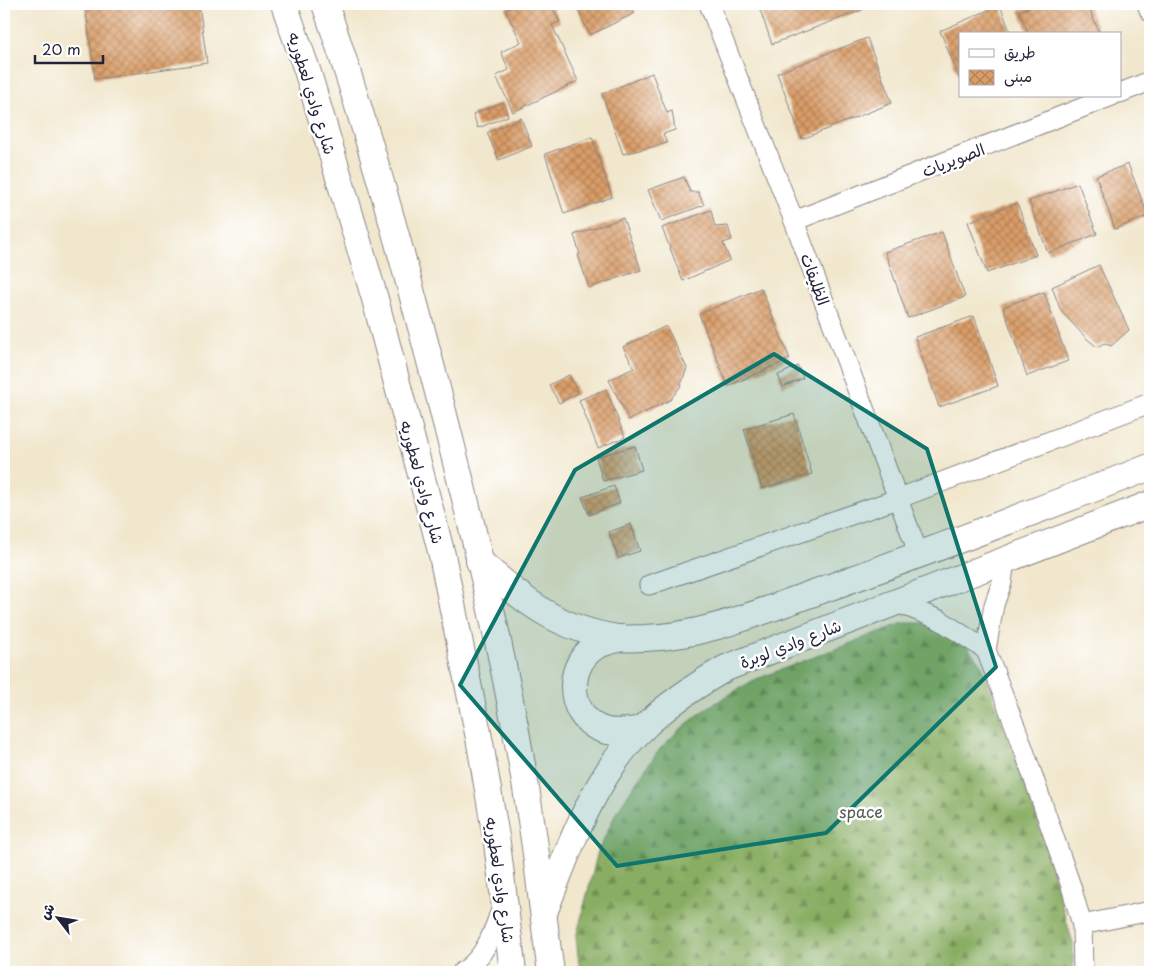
<svg xmlns="http://www.w3.org/2000/svg" width="1154" height="976" font-family="'Playpen Sans','Playpen Sans Arabic',sans-serif">
<style>
.forest{fill:url(#forest-firs);stroke:#56684f}
.building{fill:url(#building-cross-hatch)}
.lines{fill:none;stroke-linecap:round;stroke-linejoin:round}
.street-casing{stroke:#8a8484;stroke-width:21}
.secondary-casing{stroke:#8a8484;stroke-width:28}
.street{stroke:#fff;stroke-width:19}
.secondary{stroke:#fff;stroke-width:26}
.marked{fill:#0f766e;fill-opacity:0.2;stroke:#0f766e;stroke-width:4;stroke-linejoin:round}
.labels{text-anchor:middle;dominant-baseline:central;stroke-width:5;stroke-linejoin:round;paint-order:stroke}
.street-label{font-size:16px;fill:#22223b;stroke:#fff}
.park-label{font-size:16px;fill:#525d4e;stroke:#fff}
</style>
<defs>
<pattern id="forest-firs" width="22" height="20" patternUnits="userSpaceOnUse" patternTransform="scale(1.25)"><rect width="22" height="20" fill="#89ae63"/><path d="M5 1l3.5 6h-7zM16 11l3.5 6h-7z" fill="#708d53"/></pattern>
<pattern id="building-cross-hatch" width="8" height="8" patternUnits="userSpaceOnUse" patternTransform="scale(1.25)"><rect width="8" height="8" fill="#da9d67"/><path d="M0 0l8 8M0 8l8-8" fill="none" stroke="#b08056"/></pattern>
</defs>
<rect width="100%" height="100%" fill="#fff"/>
<filter id="ink" filterUnits="userSpaceOnUse"><feTurbulence type="fractalNoise" baseFrequency=".02" numOctaves="2"/><feDisplacementMap in="SourceGraphic" scale="10" xChannelSelector="R" yChannelSelector="G"/><feConvolveMatrix kernelMatrix="1 2 1 2 8 2 1 2 1" color-interpolation-filters="sRGB"/></filter>
<filter id="wash" filterUnits="userSpaceOnUse"><feTurbulence type="fractalNoise" baseFrequency=".0096" numOctaves="4" result="noise"/><feDisplacementMap in="SourceGraphic" scale="20" xChannelSelector="R" yChannelSelector="G"/><feGaussianBlur stdDeviation="1.12" result="paint"/><feColorMatrix in="noise" values="0 0 0 0 0 0 0 0 0 0 0 0 0 0 0 0 0 1.4 0 .05"/><feComposite in="paint" operator="in"/></filter>
<g filter="url(#wash)">
<rect width="100%" height="100%" fill="#f1e7cd"/>
<path class="forest" d="M903,623H924L945,632L966,645L982,666L1038,821L1073,944V972H580L576,938L598,851L616,813L638,779L660,749L678,731L707,708L754,680Z"/>
<g id="blocks">
<g class="building">
<path d="M85,4H199L207,63L95,79Z"/>
<path d="M517,4H551L560,22L552,25L578,81L513,112L496,76L509,70L501,52L521,42L505,9Z"/>
<path d="M575,4H631L635,13L590,35Z"/>
<path d="M758,4H860L862,10L772,44Z"/>
<path d="M1036,4H1087L1100,34H1029L1019,11Z"/>
<path d="M1000,5L1011,34H960V79L940,31Z"/>
<path d="M867,38L892,103L802,139L777,73Z"/>
<path d="M652,73L667,113L672,111L675,130L663,134L667,143L623,154L602,94Z"/>
<path d="M503,102L508,116L478,128L473,114Z"/>
<path d="M521,118L532,146L499,160L487,133Z"/>
<path d="M592,137L612,197L564,214L545,154Z"/>
<path d="M1128,164L1148,216L1115,229L1096,176Z"/>
<path d="M684,177L690,192H698L704,205L661,221L648,190Z"/>
<path d="M1078,183L1097,234L1048,253L1029,201Z"/>
<path d="M1017,203L1036,255L987,273L968,222Z"/>
<path d="M711,210L715,227L728,226L732,240L723,243L730,260L683,281L662,228Z"/>
<path d="M623,218L641,270L589,288L578,255L580,254L574,235Z"/>
<path d="M942,232L965,297L908,318L885,252Z"/>
<path d="M1099,265L1129,330L1111,346L1104,343L1097,347L1086,338L1061,311L1052,287Z"/>
<path d="M761,288L790,359L728,386L699,314Z"/>
<path d="M1044,292L1068,361L1027,376L1003,307Z"/>
<path d="M974,316L998,386L939,407L915,337Z"/>
<path d="M666,326L687,368L680,387L670,400L629,420L609,380L634,368L623,347Z"/>
<path d="M798,366L803,378L783,387L778,375Z"/>
<path d="M569,375L578,393L559,403L549,385Z"/>
<path d="M606,389L625,437L598,448L579,400Z"/>
<path d="M794,414L812,474L762,489L744,429Z"/>
<path d="M635,446L642,470L603,481L596,457Z"/>
<path d="M614,486L620,503L589,515L582,497Z"/>
<path d="M631,524L640,551L618,558L609,532Z"/>
</g>
</g>
</g>
<g filter="url(#ink)">
<use href="#blocks" fill-opacity="0" stroke="#8a8484" stroke-width="1"/>
<g class="lines">
<defs>
<g id="street">
<path d="M709,4L794,221L919,555"/>
<path d="M1147,4L1150,12"/>
<path d="M1120,93L1150,81"/>
<path d="M794,221L1112,96"/>
<path d="M649,585L897,499L1150,403"/>
<path d="M895,602L940,620L986,650"/>
<path d="M986,650L1020,739L1071,886L1082,925L1083,972"/>
<path d="M986,650L994,605L1002,582L1005,560"/>
<path d="M1082,925L1150,911"/>
<path d="M462,972C487,957 494,929 503,904"/>
</g>
<g id="secondary">
<path d="M284,4L308,73L375,299L442,555L480,743L497,843L513,972"/>
<path d="M325,4C366,124 400,246 432,369C472,522 510,677 533,833C540,879 544,926 551,972"/>
<path d="M479,561C524,601 557,629 618,638C627,639 636,638 645,638C707,636 764,610 822,590C932,551 1041,509 1150,467"/>
<path d="M621,638C612,641 603,642 595,647C563,667 568,722 607,731C619,733 630,731 642,729"/>
<path d="M544,913C567,852 595,774 643,728C668,704 696,685 726,668L1150,504"/>
</g>
</defs>
<use href="#street" class="street-casing"/>
<use href="#secondary" class="secondary-casing"/>
<use href="#street" class="street"/>
<use href="#secondary" class="secondary"/>
</g>
</g>
<path class="marked" d="M774,354L927,449L996,667L826,833L617,866L460,685L575,470Z"/>
<g class="labels">
<g class="street-label">
<text transform="translate(313 93) rotate(73)">شارع وادي لعطوريه</text>
<text transform="translate(953 159) rotate(-21)">الصويريات</text>
<text transform="translate(816 279) rotate(70)">الظليفات</text>
<text transform="translate(423 482) rotate(75)">شارع وادي لعطوريه</text>
<text transform="translate(790 643) rotate(-21)">شارع وادي لوبرة</text>
<text transform="translate(501 880) rotate(82)">شارع وادي لعطوريه</text>
</g>
<g class="park-label">
<text x="861" y="811">space</text>
</g>
</g>
<rect width="1154" height="976" fill="none" stroke="#fff" stroke-width="20"/>
<rect x="959" y="32" width="162" height="65" fill="#ffffff" stroke="#a7a7b1"/>
<rect x="969" y="49" width="25" height="8" fill="#ffffff" stroke="#a7a7b1"/>
<text x="1004" y="58" font-size="15" fill="#22223b">طريق</text>
<rect x="969" y="70" width="25" height="15" fill="url(#building-cross-hatch)" stroke="#a7a7b1"/>
<text x="1004" y="82" font-size="15" fill="#22223b">مبنى</text>
<g transform="translate(58 918) rotate(301)" stroke="#ffffff" stroke-width="4" paint-order="stroke">
<path d="M0-4L9 19L0 12L-9 19Z" fill="#22223b"/>
<text y="-8" font-size="14" font-weight="bold" text-anchor="middle" fill="#22223b">ش</text>
</g>
<path d="M35 55v8h68v-8" fill="none" stroke="#22223b" stroke-width="2.5"/>
<text x="42" y="55" font-size="15" fill="#22223b" stroke="#ffffff" stroke-width="4" paint-order="stroke">20 m</text>
</svg>
